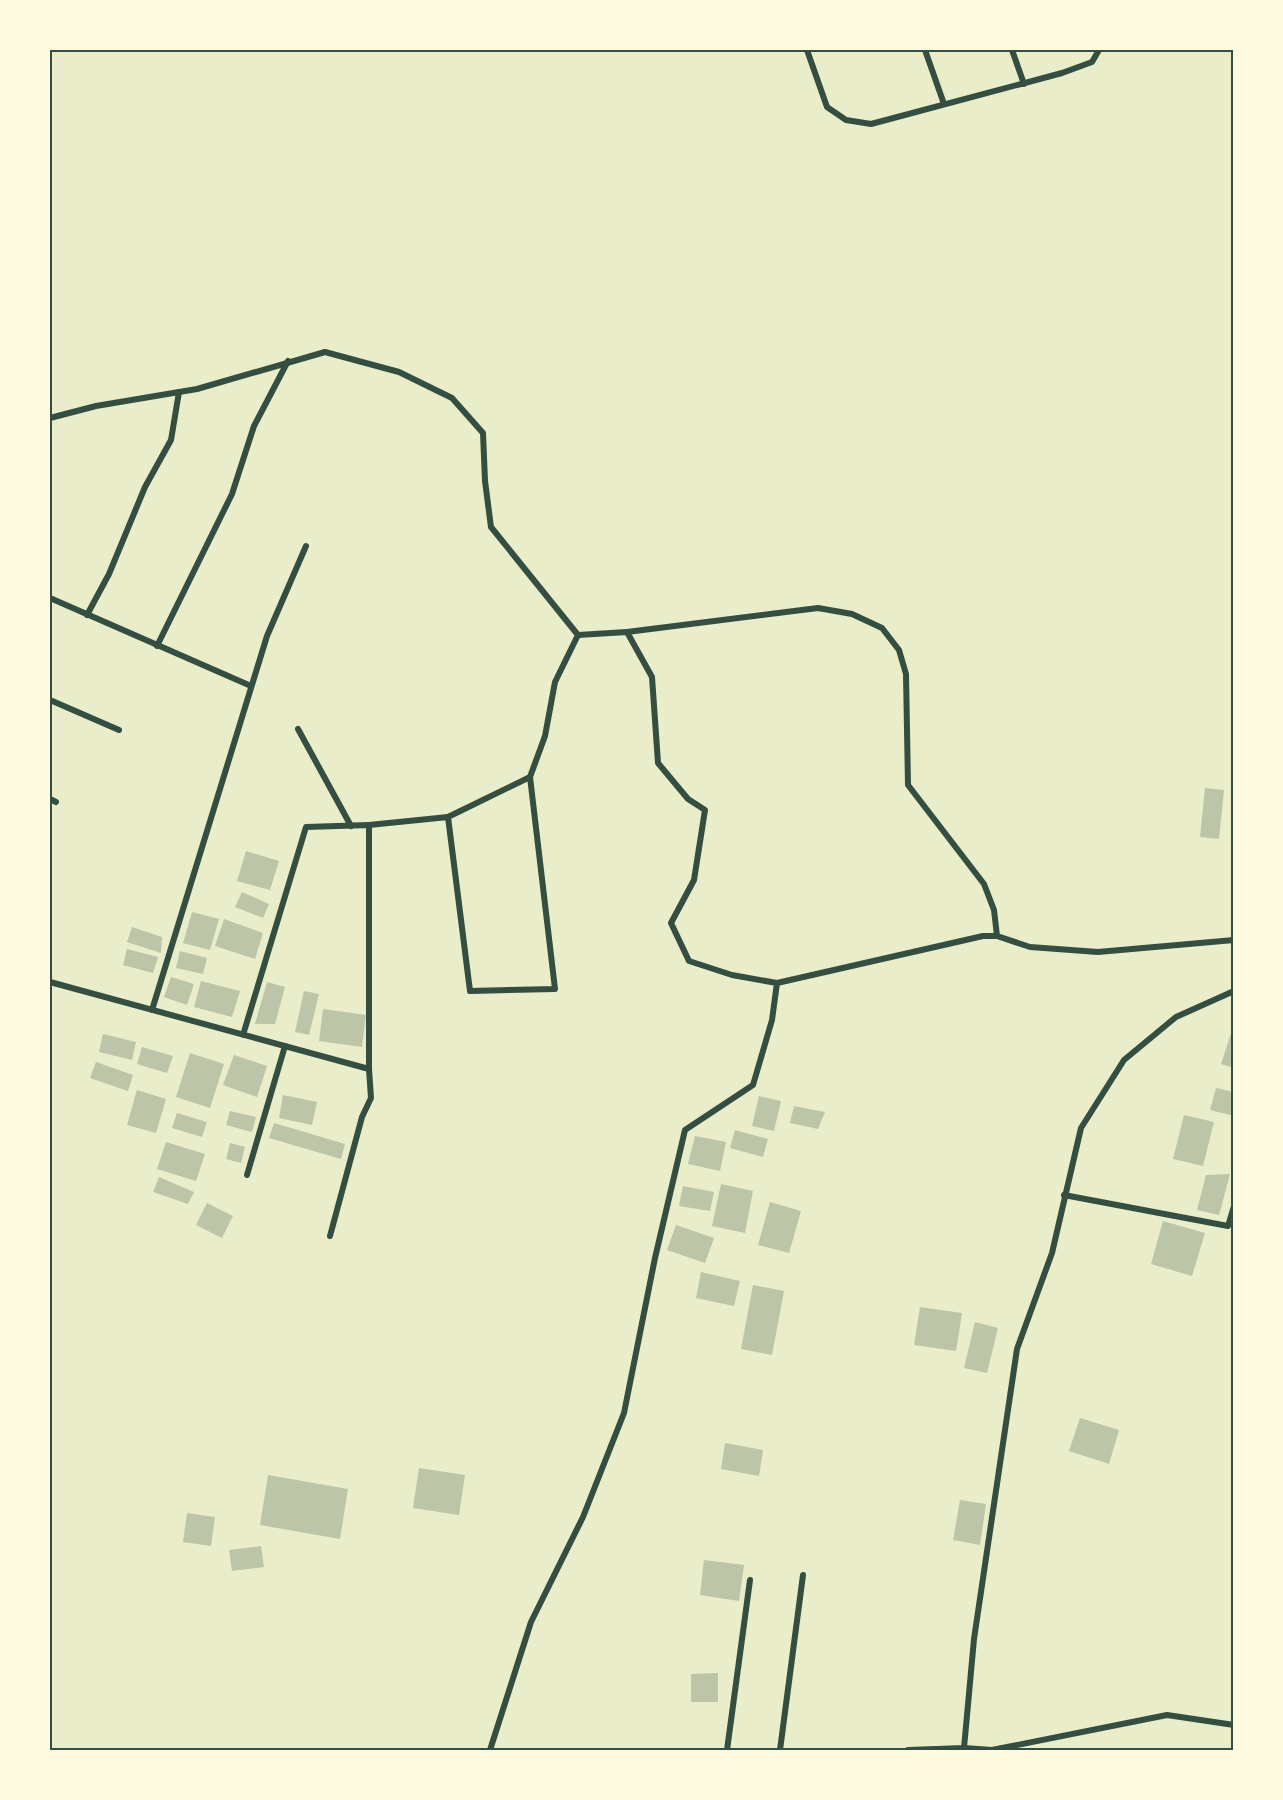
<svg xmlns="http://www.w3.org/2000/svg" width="1283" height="1800" font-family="Montserrat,sans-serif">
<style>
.building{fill:#bcc5a7}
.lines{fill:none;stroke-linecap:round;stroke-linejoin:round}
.minor{stroke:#344e41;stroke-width:6}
.neatline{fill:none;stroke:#344e41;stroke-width:2}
</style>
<rect width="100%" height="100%" fill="#e9edc9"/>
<g class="building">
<path d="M1205,788L1224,790L1219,839L1200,837Z"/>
<path d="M246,851L279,861L270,890L237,881Z"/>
<path d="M242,892L269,904L263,918L235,907Z"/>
<path d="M192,912L219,919L210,950L183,943Z"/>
<path d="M224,919L263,933L255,959L215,946Z"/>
<path d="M132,927L162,937L161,953L127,942Z"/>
<path d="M127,949L158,957L153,973L123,965Z"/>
<path d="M180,951L207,958L203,974L176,968Z"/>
<path d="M171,977L194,984L187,1005L164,997Z"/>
<path d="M201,981L240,991L232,1017L194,1007Z"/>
<path d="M267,982L285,987L275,1024H255Z"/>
<path d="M304,991L319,994L309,1035L295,1032Z"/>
<path d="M323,1009L366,1015L362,1047L319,1041Z"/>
<path d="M1233,1027H1234V1068L1221,1064Z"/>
<path d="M103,1034L136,1042L132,1060L99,1052Z"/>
<path d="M142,1047L173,1056L167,1073L137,1064Z"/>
<path d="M190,1053L224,1064L210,1108L176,1097Z"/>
<path d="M234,1055L267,1066L257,1097L223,1085Z"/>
<path d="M96,1062L133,1075L128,1091L90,1078Z"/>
<path d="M1216,1088L1234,1092V1116L1210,1110Z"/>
<path d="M137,1090L166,1099L156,1133L127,1125Z"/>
<path d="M283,1095L317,1102L312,1125L279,1118Z"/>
<path d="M759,1096L781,1101L774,1131L752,1126Z"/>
<path d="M794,1106L825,1112L818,1129L790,1123Z"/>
<path d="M230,1111L256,1117L252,1132L226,1125Z"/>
<path d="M177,1113L207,1122L202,1137L172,1128Z"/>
<path d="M1184,1115L1214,1122L1203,1166L1173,1159Z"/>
<path d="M274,1123L345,1144L341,1159L269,1138Z"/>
<path d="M735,1130L768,1139L763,1157L730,1148Z"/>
<path d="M695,1136L726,1142L720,1171L688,1164Z"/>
<path d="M166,1142L205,1154L196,1181L157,1169Z"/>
<path d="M230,1143L245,1147L241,1163L226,1159Z"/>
<path d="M1230,1174L1219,1215L1197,1210L1206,1175Z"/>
<path d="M159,1177L194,1192L188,1204L153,1192Z"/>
<path d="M721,1184L753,1191L745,1233L712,1226Z"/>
<path d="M683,1186L714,1192L710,1211L679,1206Z"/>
<path d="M770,1202L801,1211L789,1253L758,1245Z"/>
<path d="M207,1203L233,1216L222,1238L196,1225Z"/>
<path d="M1163,1221L1205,1233L1192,1276L1151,1264Z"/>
<path d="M676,1225L714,1238L705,1263L667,1250Z"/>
<path d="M701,1272L740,1281L734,1306L696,1298Z"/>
<path d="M753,1285L784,1291L772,1355L741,1349Z"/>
<path d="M920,1307L962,1313L956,1351L914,1345Z"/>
<path d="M975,1322L998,1328L987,1373L964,1368Z"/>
<path d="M1080,1418L1119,1430L1109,1464L1069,1451Z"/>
<path d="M725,1443L763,1450L759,1476L721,1469Z"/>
<path d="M419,1468L465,1475L459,1515L413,1508Z"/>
<path d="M268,1475L348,1489L340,1539L260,1525Z"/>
<path d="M960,1500L986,1504L980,1545L953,1540Z"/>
<path d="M187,1513L215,1517L211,1546L183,1542Z"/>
<path d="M261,1546L264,1567L232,1571L229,1550Z"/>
<path d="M704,1560L744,1565L739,1601L700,1595Z"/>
<path d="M718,1673V1702H691V1674Z"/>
</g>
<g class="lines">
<g class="minor">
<path d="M807,50L827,107L846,120L871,124L1062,73L1092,62L1099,50"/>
<path d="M925,50L944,104"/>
<path d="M1012,50L1024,84"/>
<path d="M50,418L96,406L197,389L325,352L399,372L452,398L483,433L485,481L491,527L578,635L555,682L545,736L530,777L555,989L470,991L448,817L369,825"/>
<path d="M50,598L251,686"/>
<path d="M87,615L109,574L145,487L171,440L179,392"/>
<path d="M627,632L818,608L852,614L882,628L899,650L906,674L908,785L984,884L994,910L997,936"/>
<path d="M157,646L232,494L254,426L288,361"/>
<path d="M50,700L119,730"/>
<path d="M298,729L351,826"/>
<path d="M50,799L56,802"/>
<path d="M448,817L530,777"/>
<path d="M50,982L369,1069V825L306,827L243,1035"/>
<path d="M777,983L983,936H997L1030,947L1098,952L1234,940"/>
<path d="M152,1010L267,636L306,546"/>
<path d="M247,1175L285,1046"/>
<path d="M1064,1195L1228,1226L1234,1206"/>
<path d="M330,1236L362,1117L371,1098L369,1069"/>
<path d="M964,1748L992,1750L1167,1715L1234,1725"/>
<path d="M490,1750L531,1622L583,1517L624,1413L655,1258L685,1130L753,1085L772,1020L777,983L732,975L689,961L671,923L694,880L705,810L688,799L658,763L652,677L627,632L578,635"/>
<path d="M727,1750L750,1580"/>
<path d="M780,1750L803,1575"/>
<path d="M908,1750L964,1748L974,1639L1017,1349L1052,1253L1081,1128L1124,1060L1176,1017L1234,991"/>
</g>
</g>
<rect width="1283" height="1800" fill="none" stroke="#fefae0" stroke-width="102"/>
<rect x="51" y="51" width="1181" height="1698" class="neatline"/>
</svg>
